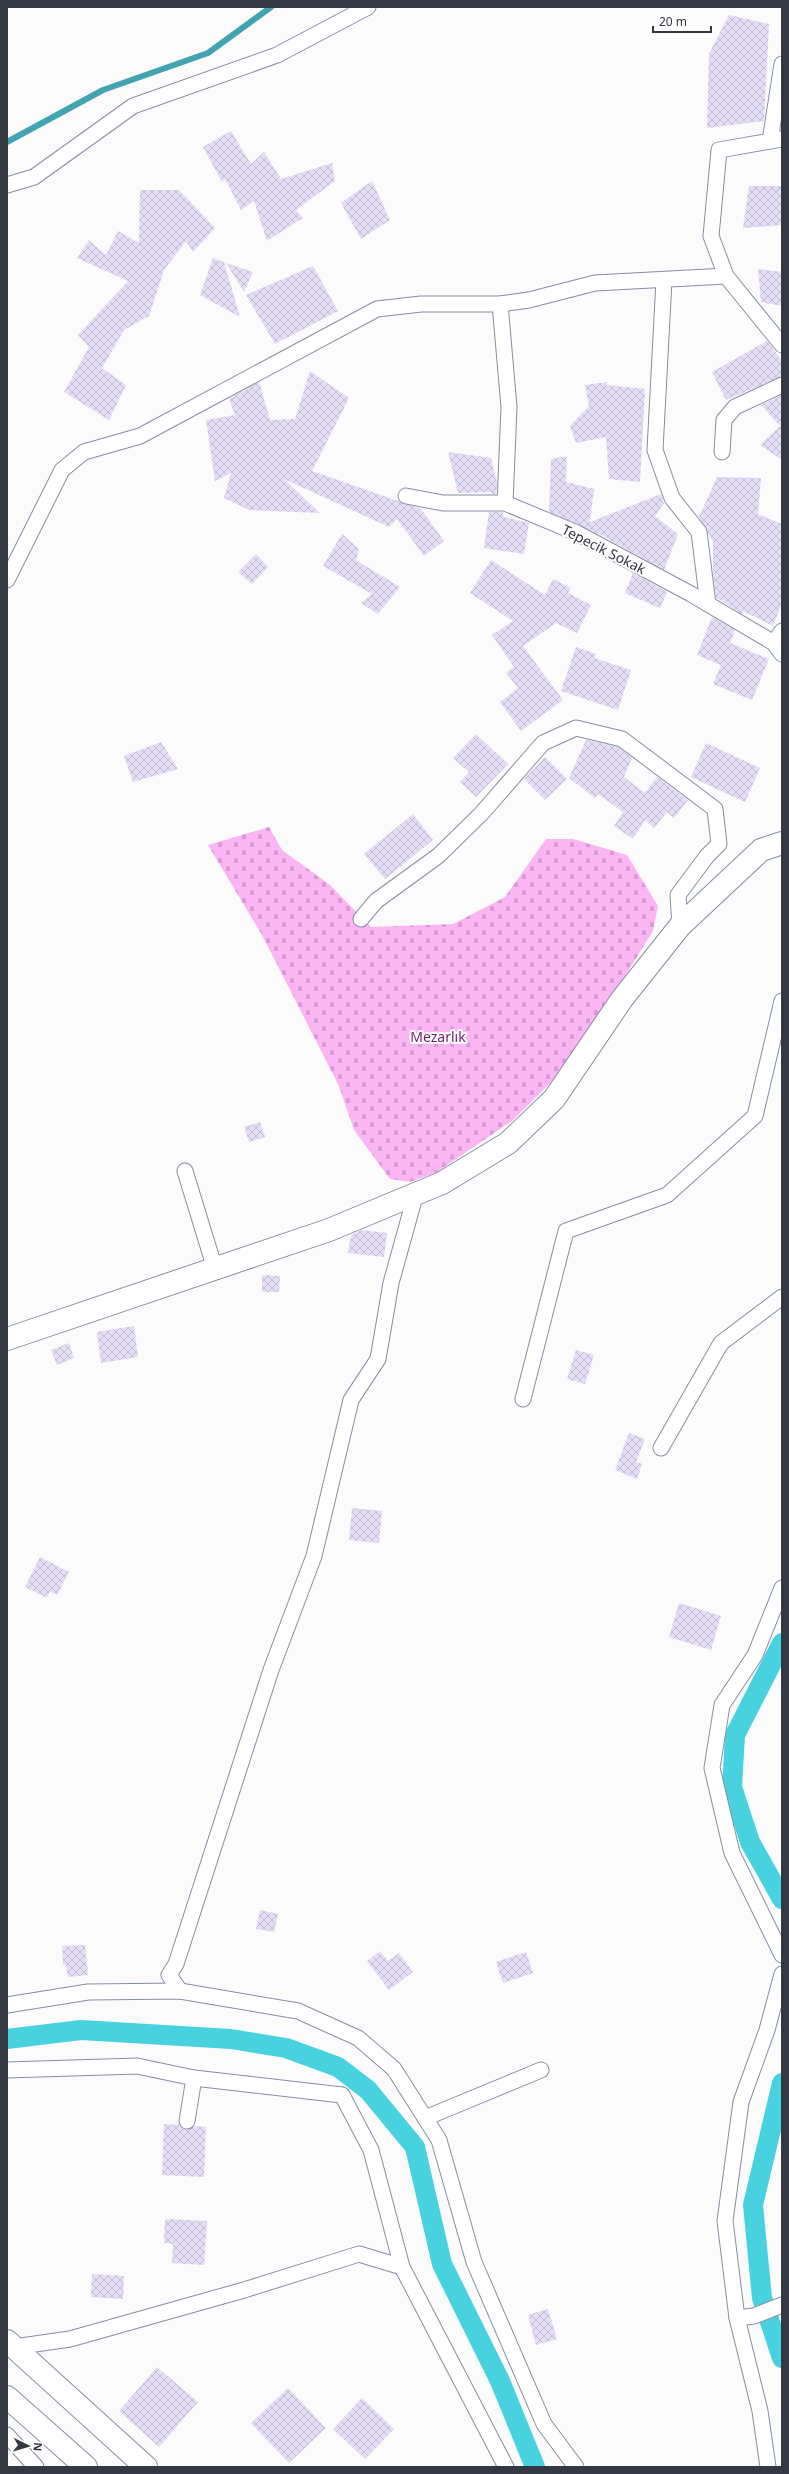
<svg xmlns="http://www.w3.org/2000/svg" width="789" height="2474" font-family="'Noto Sans',sans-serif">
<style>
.cemetery{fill:url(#cemetery-stones)}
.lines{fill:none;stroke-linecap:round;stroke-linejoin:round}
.stream{stroke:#42a4b0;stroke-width:6}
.canal{stroke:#48d2df;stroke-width:20}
.building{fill:url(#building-cross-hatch)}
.street-casing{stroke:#858ea3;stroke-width:17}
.secondary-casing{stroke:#858ea3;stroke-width:24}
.street{stroke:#fff;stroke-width:15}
.secondary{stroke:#fff;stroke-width:22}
.labels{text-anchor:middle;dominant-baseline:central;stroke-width:4;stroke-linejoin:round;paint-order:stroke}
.street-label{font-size:14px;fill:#343841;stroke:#fff}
.park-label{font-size:14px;fill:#6f1c6a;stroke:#fff}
</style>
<defs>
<pattern id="cemetery-stones" width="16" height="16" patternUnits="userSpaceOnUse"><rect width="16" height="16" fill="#fbb5f3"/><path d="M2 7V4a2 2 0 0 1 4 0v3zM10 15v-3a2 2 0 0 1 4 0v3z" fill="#d89cd2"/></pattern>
<pattern id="building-cross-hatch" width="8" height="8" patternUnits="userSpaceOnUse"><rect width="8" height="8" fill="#e4ddf5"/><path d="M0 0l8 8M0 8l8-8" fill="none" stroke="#c4bed3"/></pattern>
</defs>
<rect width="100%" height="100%" fill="#fbfbfb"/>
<path class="cemetery" d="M269,827L282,850L330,885L371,927L453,924L505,897L546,839H573L627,855L658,906L653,931L573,1060L512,1121L437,1172L410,1182L390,1179L354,1130L338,1084L262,935L208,845Z"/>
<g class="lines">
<path class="stream" d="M7,142L103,90L208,53L271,7"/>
<g class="canal">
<path d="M782,1643L735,1735L732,1787L750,1842L782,1899"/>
<path d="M7,2039L81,2030L231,2039L286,2048L338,2067L368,2090L415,2147L442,2264L500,2381L535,2467"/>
<path d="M782,2083L753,2205L762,2298L782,2358"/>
</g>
</g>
<g class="building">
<path d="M729,15L769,24L764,121L707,128L709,54Z"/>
<path d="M231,131L251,164L264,152L281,179L332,163L335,181L296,210L303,218L267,241L254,201L241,210L225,179L222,182L203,147Z"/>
<path d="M372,181L390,220L361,239L341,203Z"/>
<path d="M749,186H782V225L743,228Z"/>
<path d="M140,190H179L215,228L193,252L186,241L164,270L149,316L124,330L102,368L126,385L109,420L64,392L89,347L78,335L128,281L77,258L89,240L106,255L118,231L139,243Z"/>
<path d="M213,258L224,262L240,317L200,295Z"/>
<path d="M226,263L253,272L244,292Z"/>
<path d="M313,266L338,311L275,344L246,295Z"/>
<path d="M758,269L782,272V306L761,302Z"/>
<path d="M767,341L782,361V376L726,400L712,372Z"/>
<path d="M310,371L349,398L312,471L421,509L444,541L424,556L397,519L389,527L284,479L320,513L249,510L224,498L231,473L215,481L206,420L235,415L229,399L259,382L270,420L295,419Z"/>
<path d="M607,382V385L645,389L640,482L609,479L606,437L576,443L570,426L589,406L585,385Z"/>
<path d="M782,395V460L760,445L780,426L761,405Z"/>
<path d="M448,452L491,458L497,483L496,494H492V492L458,493Z"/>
<path d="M567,456L566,482L594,489L590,522L661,494L664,503L655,516L678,534L664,570L603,536L549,512L551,459Z"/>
<path d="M717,477L761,478L758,514L782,524V603L773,626L743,611L742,614L716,597L713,571V542L699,517Z"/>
<path d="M489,512H503L504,517L529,523L524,554L484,548Z"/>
<path d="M342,534L359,549L356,560L400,587L378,614L361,603L372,594L323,566Z"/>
<path d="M256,554L268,567L252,584L238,572Z"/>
<path d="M491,560L545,595L553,579L571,588L568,593L591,605L577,633L556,623L523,646L563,700L521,731L500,702L518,688L506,673L514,667L492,635L513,621L470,593Z"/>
<path d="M633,573L667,592L660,608L625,593Z"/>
<path d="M712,617L735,630L730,643L769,659L752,700L713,684L721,665L697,655Z"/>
<path d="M576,647L596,654L594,658L631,670L618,710L561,691Z"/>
<path d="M476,734L508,764L476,797L460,782L469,772L453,758Z"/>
<path d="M586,740L618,747L632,758L624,777L645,793L657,777L688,800L674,818L667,812L654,828L645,820L633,839L614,826L623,812L598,794L595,798L569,778Z"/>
<path d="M161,742L178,769L133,782L124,756Z"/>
<path d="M706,743L760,768L745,802L691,777Z"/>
<path d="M545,757L567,779L545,800L524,779Z"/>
<path d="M413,814L433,840L385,879L364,854Z"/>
<path d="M260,1122L265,1137L249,1142L244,1127Z"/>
<path d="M362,1230L387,1233L384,1257L348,1253L351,1235Z"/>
<path d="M262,1275L280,1276L279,1292H262Z"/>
<path d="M134,1326L138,1357L101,1363L97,1332Z"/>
<path d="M69,1343L74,1358L57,1365L51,1350Z"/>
<path d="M576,1350L594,1355L585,1384L567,1379Z"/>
<path d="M629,1433L645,1439L636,1462L642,1464L637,1479L615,1470Z"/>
<path d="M352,1508L382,1511L379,1543L349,1540Z"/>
<path d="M40,1557L69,1572L57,1595L50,1591L47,1598L25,1587Z"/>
<path d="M679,1603L721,1616L711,1650L669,1637Z"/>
<path d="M260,1910L278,1914L274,1932L256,1929Z"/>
<path d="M85,1945L88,1975L68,1977L66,1965H63L62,1946Z"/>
<path d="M380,1951L388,1961L399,1953L413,1972L389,1990L367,1961Z"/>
<path d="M526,1952L533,1973L503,1983L496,1962Z"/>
<path d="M164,2124L179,2125L186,2130L194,2126L206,2127L204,2177L162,2175Z"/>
<path d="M165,2219L207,2221L204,2265L172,2263L173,2244L164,2243Z"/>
<path d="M92,2274L124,2276L123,2299L91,2297Z"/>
<path d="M548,2309L557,2339L536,2345L528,2315Z"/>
<path d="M157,2367L198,2402L159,2447L119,2411Z"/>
<path d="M288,2388L326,2428L289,2463L251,2423Z"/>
<path d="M362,2398L394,2429L365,2459L333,2429Z"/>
</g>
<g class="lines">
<defs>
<g id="street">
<path d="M782,139L719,150L711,236L726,276L782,345"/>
<path d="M770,141L782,64"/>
<path d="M7,185L34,177L133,106L277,55L368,7"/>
<path d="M664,280L655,450L672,498L699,532L708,604"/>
<path d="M500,304L509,407L505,503"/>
<path d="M722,452L724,420L735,407L782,385"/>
<path d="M406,496L443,503H505L577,533L691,594L774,643L782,654"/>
<path d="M7,580L62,470L84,452L140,436L377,309L421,304H500L529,300L595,283L726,276"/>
<path d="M774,643L782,631"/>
<path d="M361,919L376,901L438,856L481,814L543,743L576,728L622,739L715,809L719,844L707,856L678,895L680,926"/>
<path d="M185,1171L215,1269"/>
<path d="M523,1399L566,1231L667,1195L755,1116L782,1001"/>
<path d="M661,1448L721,1343L782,1297"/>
<path d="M782,1588L755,1655L722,1705L712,1768L732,1853L782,1955"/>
<path d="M180,1991L169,1975L176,1964L271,1670L314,1556L351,1400L378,1359L391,1283L416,1193"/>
<path d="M7,2005L88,1992L180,1991L298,2011L358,2038L394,2069L439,2140L474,2262L544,2424L576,2467"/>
<path d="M7,2070L137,2066L194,2078L187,2121"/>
<path d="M194,2078L342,2095L371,2150L402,2267"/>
<path d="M425,2118L541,2070"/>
<path d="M737,2318L754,2316L782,2305"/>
<path d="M14,2347L70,2339L244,2290L359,2254L402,2267L506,2467"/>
<path d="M7,2435L36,2467"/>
<path d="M768,2467L760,2411L737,2318L725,2221L741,2102L767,2030L782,1974"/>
</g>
<g id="secondary">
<path d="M7,1339L329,1230L442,1183L508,1143L554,1099L622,999L680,926L761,850L782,843"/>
<path d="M7,2341L146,2467"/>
<path d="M7,2397L86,2467"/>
</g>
</defs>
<use href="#street" class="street-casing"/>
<use href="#secondary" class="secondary-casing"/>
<use href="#street" class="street"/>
<use href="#secondary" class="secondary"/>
</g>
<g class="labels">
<g class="street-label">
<text transform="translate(604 549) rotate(27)">Tepecik Sokak</text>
</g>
<g class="park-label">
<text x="438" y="1036">Mezarlık</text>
</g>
</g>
<rect width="789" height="2474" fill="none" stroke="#343841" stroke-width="16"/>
<g transform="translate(28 2446) rotate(95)" stroke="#ffffff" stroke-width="3" paint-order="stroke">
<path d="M0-3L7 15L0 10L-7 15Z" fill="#343841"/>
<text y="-6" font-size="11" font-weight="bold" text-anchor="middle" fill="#343841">N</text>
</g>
<path d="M653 26v6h58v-6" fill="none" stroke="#343841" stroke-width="2"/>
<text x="659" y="26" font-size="12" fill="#343841" stroke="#ffffff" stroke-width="3" paint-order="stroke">20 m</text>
</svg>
